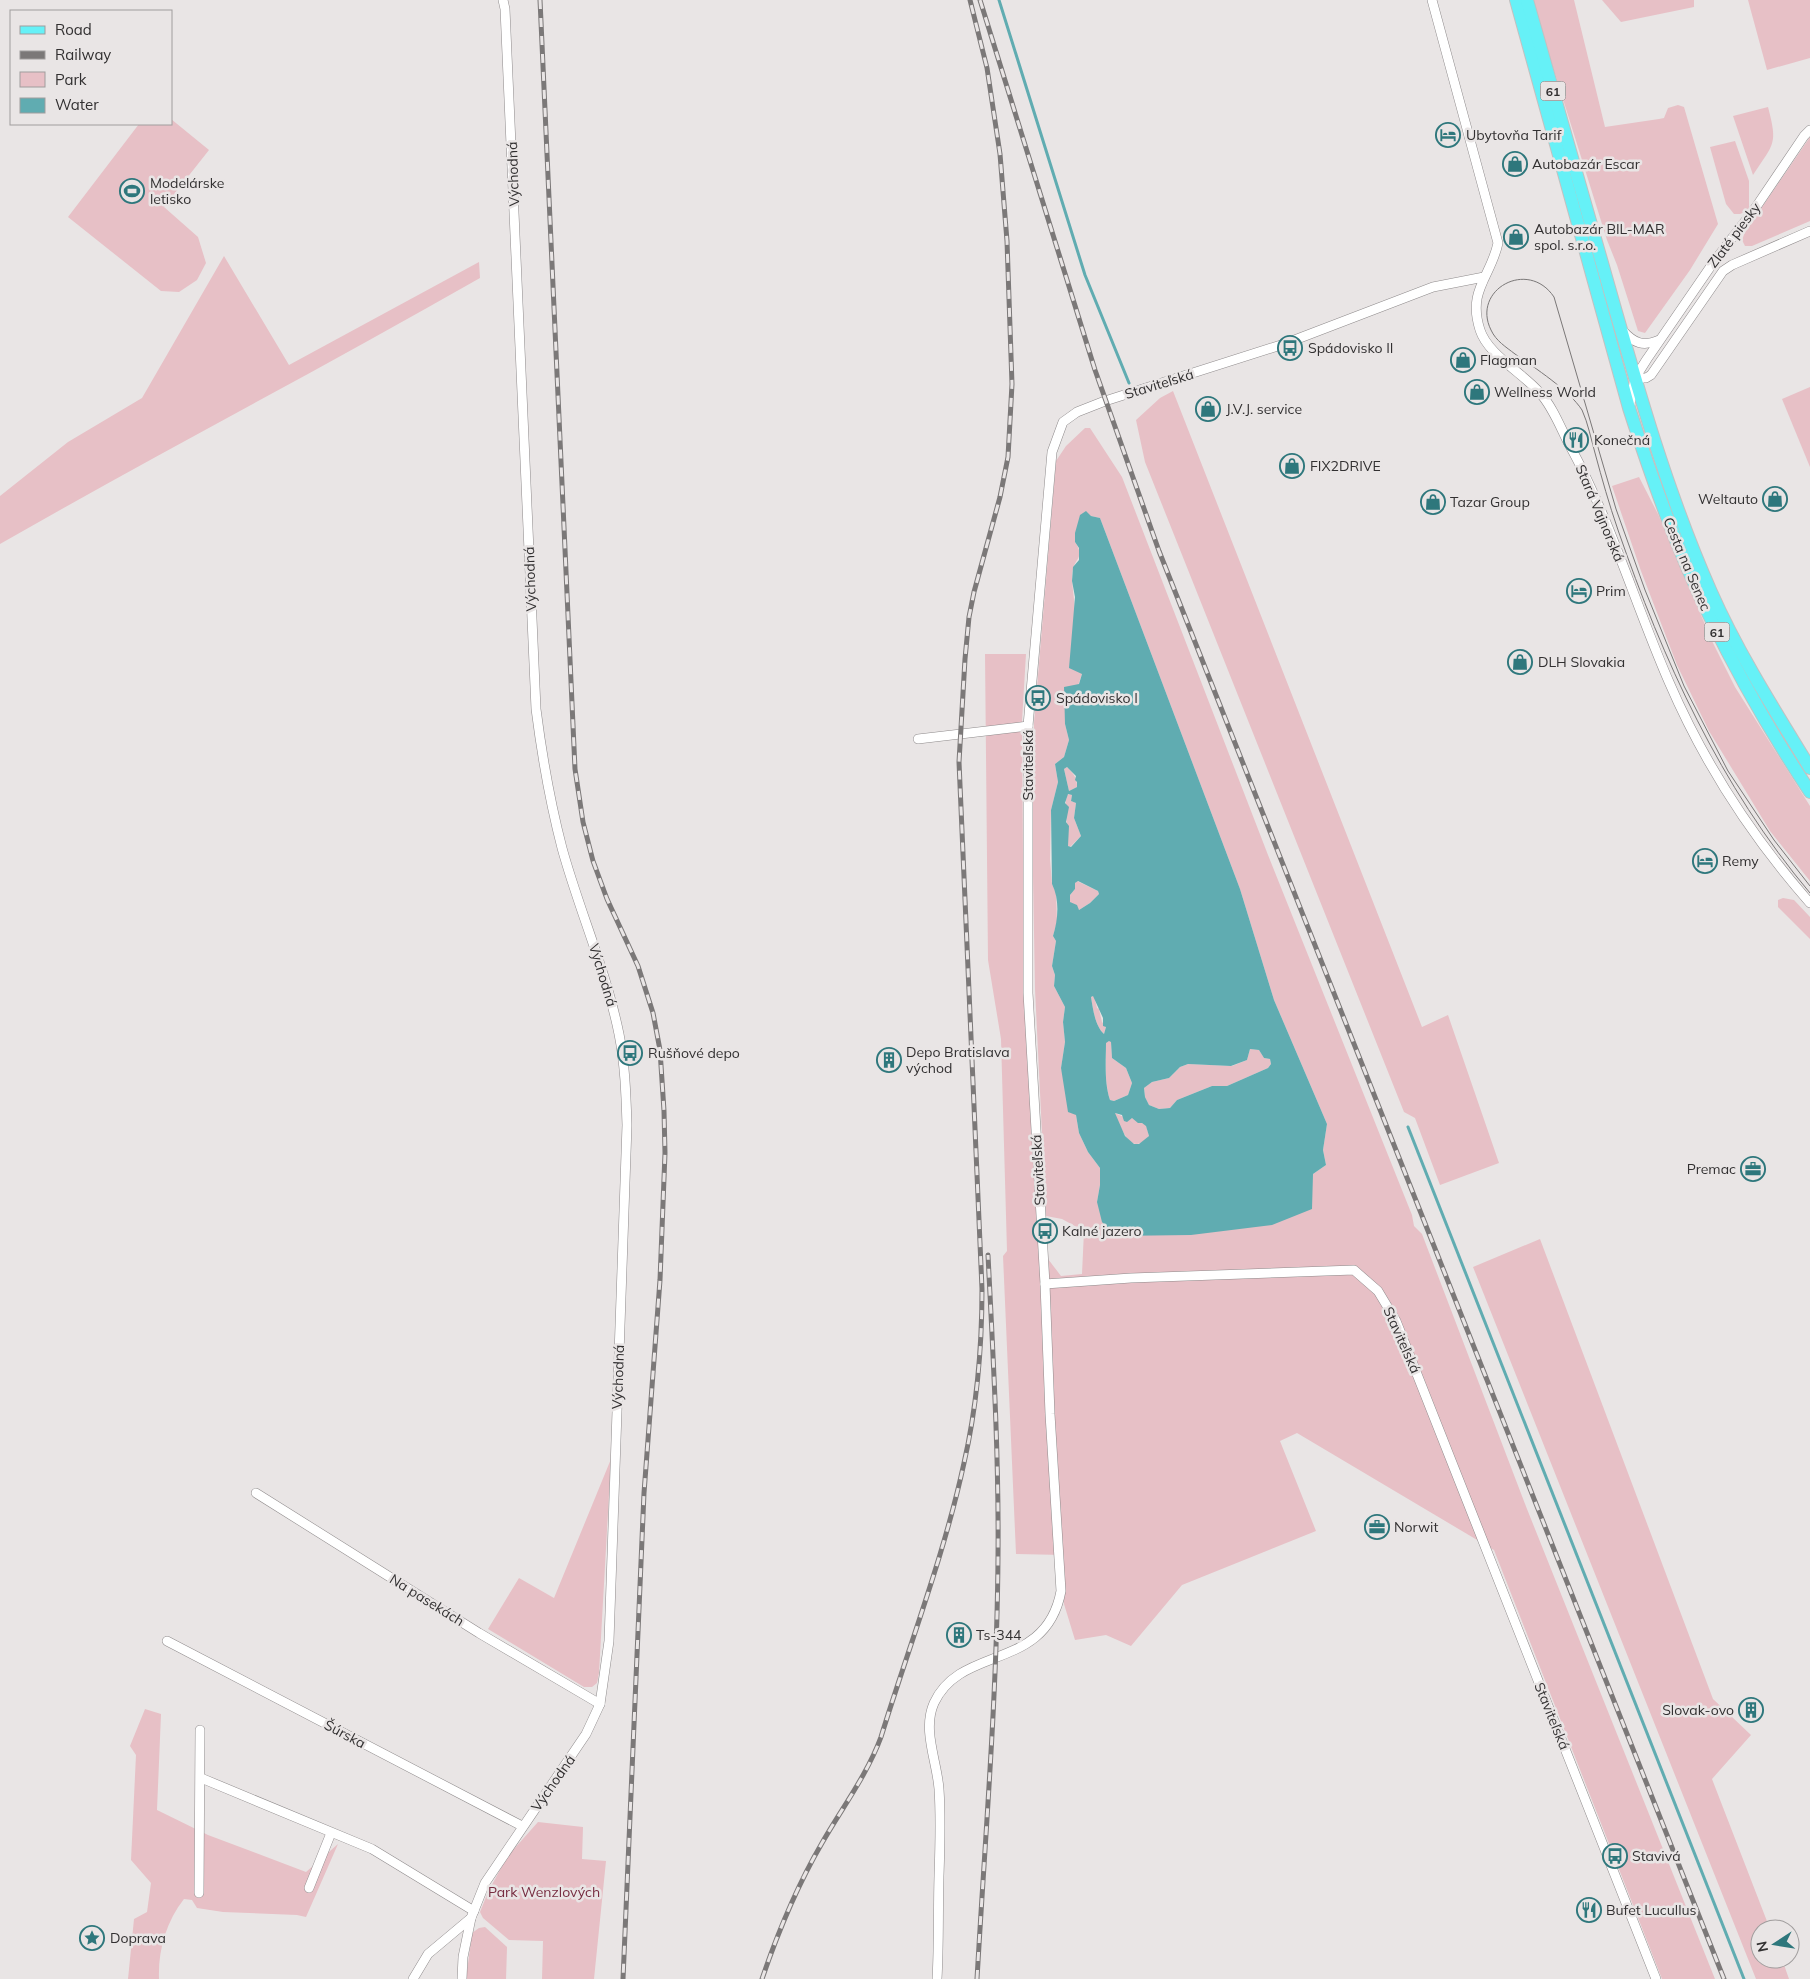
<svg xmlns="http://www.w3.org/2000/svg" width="1810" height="1979" font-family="Mulish,sans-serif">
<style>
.green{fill:#e7c0c6;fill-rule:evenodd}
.water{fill:#60acb1;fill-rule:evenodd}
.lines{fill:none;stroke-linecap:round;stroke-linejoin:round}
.stream{stroke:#60acb1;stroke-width:3}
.street-casing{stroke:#8e8a8b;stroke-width:10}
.primary-casing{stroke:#c2c1c1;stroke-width:14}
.street{stroke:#fff;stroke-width:9}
.primary{stroke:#66f1f7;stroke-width:12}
.tram{stroke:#7b7878;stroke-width:1}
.rail-casing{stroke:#7b7878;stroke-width:5}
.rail{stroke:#e9e5e5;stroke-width:3;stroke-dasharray:9;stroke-linecap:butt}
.labels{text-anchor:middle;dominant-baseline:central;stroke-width:5;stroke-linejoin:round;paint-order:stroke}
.shield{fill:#e9e5e5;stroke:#696667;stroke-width:1}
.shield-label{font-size:12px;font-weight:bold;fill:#323031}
.poi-label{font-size:14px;fill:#323031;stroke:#e9e5e5;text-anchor:start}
.street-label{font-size:14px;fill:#323031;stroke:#e9e5e5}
.park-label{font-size:14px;fill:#772c40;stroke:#e9e5e5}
</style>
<rect width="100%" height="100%" fill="#e9e5e5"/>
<g class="green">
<path d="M1532,0H1574L1605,127L1659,119L1664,118L1668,108L1678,105L1684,107L1718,224L1690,270L1645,333L1638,331L1617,265L1607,240Z"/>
<path d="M1602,0H1694V7L1621,22Z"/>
<path d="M1748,0H1810V58L1767,70Z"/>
<path d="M1768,107C1778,145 1774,143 1753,175L1733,116Z"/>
<path d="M171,119L209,150L164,207L198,237L206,263L197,280L179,292L161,291L68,217L139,124H171Z"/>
<path d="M1810,137V221L1752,246H1745L1742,240L1745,232Z"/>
<path d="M1735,141L1749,181V210L1740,214H1734L1726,204L1710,147Z"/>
<path d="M224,256L289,365L479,262L480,278C321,369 159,453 0,544V496L68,442L142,398Z"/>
<path d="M1810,387V467L1782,399Z"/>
<path d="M1173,391L1422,1027L1448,1015L1499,1163L1440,1185L1415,1118L1404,1112L1145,462L1136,420L1160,398Z"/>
<path d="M1085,428H1090L1122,477L1268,855L1412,1215L1414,1226L1422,1234L1527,1509L1715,1979H1662L1494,1550L1297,1433L1280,1441L1316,1531L1182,1585L1131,1646L1106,1635L1075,1640L1064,1604L1063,1555L1016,1554L1003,1256L1007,1251L1001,1039L988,960L985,654H1026L1022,721L1024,990L1036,1211L1048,1259L1061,1276L1082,1274L1084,1231L1062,1219L1046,1216L1035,989L1032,819L1034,723L1056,461L1066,446ZM1091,516L1100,518L1240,889L1274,1000L1327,1124L1323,1150L1326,1165L1313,1174L1097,1202L1100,1185V1168L1088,1152L1079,1133L1076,1115L1061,1068L1065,1042L1063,1022L1065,1007L1054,986L1055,975L1052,966L1056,941L1053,936L1057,922L1056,892L1052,884L1050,859L1051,810L1058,782L1055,764L1064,757L1069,740L1065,724L1082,674L1072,581C1072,577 1072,572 1073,569C1076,557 1085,557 1075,542Z"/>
<path d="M1639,477L1658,514L1712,641L1735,687L1810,806V881L1770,831L1709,731L1677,665L1641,571L1612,486Z"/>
<path d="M1067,767C1074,774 1077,778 1077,787L1069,791L1064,769Z"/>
<path d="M1067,794L1072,795L1071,801L1076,803L1074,818L1081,836L1070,847L1068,846C1069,828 1063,811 1067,794Z"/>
<path d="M1077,881L1098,891L1099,894L1090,903L1079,910L1070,902V895L1075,889V883Z"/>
<path d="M1783,898L1794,900L1810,917V939L1778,907V900Z"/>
<path d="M1094,995L1097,1008L1099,1009L1102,1022L1106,1027L1104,1034C1095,1026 1093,1009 1091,997Z"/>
<path d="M1109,1041H1111L1112,1058L1126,1068L1132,1083L1128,1095L1114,1101L1110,1100C1104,1082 1106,1061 1106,1042Z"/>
<path d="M1250,1049L1259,1050L1264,1058L1270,1059L1271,1064L1268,1068L1227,1086H1212L1177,1100L1170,1108L1159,1109L1149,1105L1145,1097L1144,1088L1152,1082L1169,1078L1180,1067L1188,1064L1232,1066L1247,1060Z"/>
<path d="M1115,1113L1128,1119L1132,1118L1146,1125L1149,1136C1131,1158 1122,1129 1115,1115Z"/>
<path d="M1540,1239L1713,1699L1751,1735L1712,1779L1770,1929H1760V1959H1782L1789,1979H1756L1473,1267Z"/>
<path d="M611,1459L599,1673L597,1683L592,1687H584L488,1629L519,1578L554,1598Z"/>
<path d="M145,1709L161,1714L157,1810L208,1835L306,1872L338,1844L306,1917L297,1915L223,1912L197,1908L192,1900L184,1899C166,1922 158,1950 159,1979H128L134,1919L147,1912L151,1883L131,1860L136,1755L130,1746Z"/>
<path d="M538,1822L583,1827L582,1859L606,1861L594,1979H542L543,1941L509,1940L483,1918L480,1912L488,1892L507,1857Z"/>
<path d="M485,1927L507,1947L506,1979H466L472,1933L479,1928Z"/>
</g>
<path class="water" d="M1086,511L1091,516L1100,518L1240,889L1274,1000L1327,1124L1323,1150L1326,1165L1313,1174L1312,1209L1272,1225L1191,1235L1114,1236L1102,1222L1097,1202L1100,1185V1168L1088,1152L1079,1133L1076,1115L1068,1112L1061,1068L1065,1042L1063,1022L1065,1007L1054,986L1055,975L1052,966L1056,941L1053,936C1058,920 1060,900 1052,884L1051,810L1058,782L1055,764L1064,757L1069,740L1065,724L1064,687L1079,684L1082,674L1069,668L1075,597L1072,581L1073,567L1079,560V548L1075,542V533L1080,515ZM1067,767L1076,776L1075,780L1077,782V787L1069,791L1064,769ZM1068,794L1072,795L1071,801L1076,803L1074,818L1081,836L1071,847L1068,846L1069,826L1066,822L1069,807L1065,803ZM1078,881L1098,891L1099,894L1090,903L1079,910L1077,905L1070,902V895L1075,889V883ZM1093,996L1103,1018V1026L1106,1027L1104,1034C1095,1026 1093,1009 1091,997ZM1109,1041L1111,1042L1112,1058L1126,1068L1132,1083L1128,1095L1114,1101L1110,1100C1104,1082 1106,1061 1106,1043ZM1250,1049L1259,1050L1264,1058L1270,1059L1271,1064L1268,1068L1227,1086H1212L1177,1100L1170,1108L1159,1109L1149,1105L1145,1097L1144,1088L1152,1082L1169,1078L1180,1067L1188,1064L1231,1066L1247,1060ZM1115,1113L1122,1115L1124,1121L1127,1122L1132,1118L1138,1123H1142L1146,1126L1149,1136L1139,1144H1134L1125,1136Z"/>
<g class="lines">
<g class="stream">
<path d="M999,0L1085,275L1129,383"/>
<path d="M1408,1127L1744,1979"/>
</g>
<defs>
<g id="street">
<path d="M1432,0L1498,243C1491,277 1467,290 1480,330C1488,355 1523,373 1540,393C1553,407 1561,429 1570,446C1611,521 1635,604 1669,682C1704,763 1752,837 1810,903"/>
<path d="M1484,277L1433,287L1284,344L1105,401L1077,412L1063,422L1052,452L1028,726V993L1045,1284L1131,1278L1354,1270L1378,1291L1396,1321L1656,1979"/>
<path d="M1623,331C1634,343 1643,347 1659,340"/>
<path d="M1635,378H1646L1651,375L1723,271L1732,265L1810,231"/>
<path d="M1630,404L1635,378L1647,359L1713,263L1756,207L1804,136L1810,130"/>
<path d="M918,739L1028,726"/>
<path d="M256,1493L479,1633L600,1704"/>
<path d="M167,1641L522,1826"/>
<path d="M201,1778L372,1849L474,1911"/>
<path d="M309,1888L331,1833"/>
<path d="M199,1893L200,1730"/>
<path d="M413,1979L428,1954L471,1918L485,1883L586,1734L600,1704L609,1641L627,1125C626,1094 625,1064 619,1034C606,970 579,910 562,848C550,802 542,756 536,709L505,9L503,0"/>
<path d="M462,1979L463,1957L471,1918"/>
<path d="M937,1979C939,1945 938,1911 939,1876C940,1847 941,1818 939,1789C937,1761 922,1730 934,1703C961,1644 1046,1672 1061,1591L1050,1414L1045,1284"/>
</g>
<g id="primary">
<path d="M1516,0L1629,408C1652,479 1677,550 1710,617C1739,677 1773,736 1810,792"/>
<path d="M1527,0C1553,90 1579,180 1604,270C1635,379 1665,488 1711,592C1738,653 1775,711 1810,768"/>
</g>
</defs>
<use href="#street" class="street-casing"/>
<use href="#primary" class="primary-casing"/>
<use href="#street" class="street"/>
<use href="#primary" class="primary"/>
<path class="tram" d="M1810,886L1774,840L1728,771L1684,686L1645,590L1616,509L1554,297C1528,258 1471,290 1491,330C1496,341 1506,347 1515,354C1535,368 1569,390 1582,410C1588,423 1591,439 1595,453C1602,479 1609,504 1618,530C1663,660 1720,786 1810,893"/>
<defs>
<g id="rail">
<path d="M540,0L575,769L583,822L593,861L607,899L638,966L653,1013L660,1050L664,1111L665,1153L660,1280L644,1493L623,1979"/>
<path d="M980,0L1095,370L1159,551L1724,1979"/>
<path d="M762,1979C778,1932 797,1886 822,1843C842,1808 867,1775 881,1737C909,1646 944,1556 964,1463C977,1406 982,1348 982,1289L959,762L965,659L969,617L974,592L1000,497L1008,457L1012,384L1007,241L1000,154L987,68L970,0"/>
<path d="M977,1979C985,1838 997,1698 998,1557C999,1456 993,1355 988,1255"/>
</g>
</defs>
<use href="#rail" class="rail-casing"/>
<use href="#rail" class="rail"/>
</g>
<defs>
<symbol id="hotel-ring" viewBox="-11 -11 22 22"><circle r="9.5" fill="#e9e5e5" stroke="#2e777c" stroke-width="1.5"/><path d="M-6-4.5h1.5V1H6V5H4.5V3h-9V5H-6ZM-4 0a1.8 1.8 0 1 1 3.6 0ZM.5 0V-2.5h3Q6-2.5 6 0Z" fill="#2e777c"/></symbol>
<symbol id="shop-ring" viewBox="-11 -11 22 22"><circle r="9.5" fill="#e9e5e5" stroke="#2e777c" stroke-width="1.5"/><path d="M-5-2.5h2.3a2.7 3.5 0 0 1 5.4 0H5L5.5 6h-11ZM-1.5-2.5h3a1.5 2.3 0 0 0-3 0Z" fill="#2e777c"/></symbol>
<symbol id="stadium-ring" viewBox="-11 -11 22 22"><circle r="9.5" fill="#e9e5e5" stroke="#2e777c" stroke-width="1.5"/><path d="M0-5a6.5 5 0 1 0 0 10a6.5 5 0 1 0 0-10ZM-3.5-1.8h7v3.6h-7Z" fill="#2e777c"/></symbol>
<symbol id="bus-ring" viewBox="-11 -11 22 22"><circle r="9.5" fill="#e9e5e5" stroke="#2e777c" stroke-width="1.5"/><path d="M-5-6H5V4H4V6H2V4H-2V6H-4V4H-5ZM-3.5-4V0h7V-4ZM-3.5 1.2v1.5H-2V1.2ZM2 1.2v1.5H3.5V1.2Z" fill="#2e777c"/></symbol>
<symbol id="restaurant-ring" viewBox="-11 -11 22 22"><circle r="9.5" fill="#e9e5e5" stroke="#2e777c" stroke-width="1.5"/><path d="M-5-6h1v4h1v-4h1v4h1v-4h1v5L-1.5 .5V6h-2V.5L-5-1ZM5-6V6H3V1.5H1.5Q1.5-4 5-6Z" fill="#2e777c"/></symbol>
<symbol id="building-ring" viewBox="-11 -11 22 22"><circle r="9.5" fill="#e9e5e5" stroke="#2e777c" stroke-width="1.5"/><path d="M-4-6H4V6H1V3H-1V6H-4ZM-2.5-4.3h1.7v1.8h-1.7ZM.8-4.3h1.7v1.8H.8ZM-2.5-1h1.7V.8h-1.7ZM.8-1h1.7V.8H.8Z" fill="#2e777c"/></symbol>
<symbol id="office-ring" viewBox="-11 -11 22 22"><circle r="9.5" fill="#e9e5e5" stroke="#2e777c" stroke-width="1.5"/><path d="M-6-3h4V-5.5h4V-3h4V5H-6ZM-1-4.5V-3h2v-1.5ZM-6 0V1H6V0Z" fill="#2e777c"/></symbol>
<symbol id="sight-ring" viewBox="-11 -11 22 22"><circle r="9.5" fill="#e9e5e5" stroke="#2e777c" stroke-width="1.5"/><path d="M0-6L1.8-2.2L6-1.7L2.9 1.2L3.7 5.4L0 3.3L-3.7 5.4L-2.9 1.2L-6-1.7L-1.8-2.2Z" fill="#2e777c"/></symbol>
</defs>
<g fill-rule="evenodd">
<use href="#hotel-ring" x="1434" y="121" width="28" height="28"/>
<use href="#shop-ring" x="1501" y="150" width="28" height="28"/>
<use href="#stadium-ring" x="118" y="177" width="28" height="28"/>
<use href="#shop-ring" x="1502" y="223" width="28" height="28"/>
<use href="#bus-ring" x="1276" y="334" width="28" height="28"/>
<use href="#shop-ring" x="1449" y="346" width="28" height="28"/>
<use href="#shop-ring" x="1463" y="378" width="28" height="28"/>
<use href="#shop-ring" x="1194" y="395" width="28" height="28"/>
<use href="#restaurant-ring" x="1562" y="426" width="28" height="28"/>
<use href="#shop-ring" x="1278" y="452" width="28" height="28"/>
<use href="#shop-ring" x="1761" y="485" width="28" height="28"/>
<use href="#shop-ring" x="1419" y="488" width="28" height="28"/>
<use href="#hotel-ring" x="1565" y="577" width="28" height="28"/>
<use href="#shop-ring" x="1506" y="648" width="28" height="28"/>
<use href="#bus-ring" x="1024" y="684" width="28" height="28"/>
<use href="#hotel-ring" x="1691" y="847" width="28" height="28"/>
<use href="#bus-ring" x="616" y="1039" width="28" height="28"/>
<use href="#building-ring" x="875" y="1046" width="28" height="28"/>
<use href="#office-ring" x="1739" y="1155" width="28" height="28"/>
<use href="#bus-ring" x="1031" y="1217" width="28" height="28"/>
<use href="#office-ring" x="1363" y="1513" width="28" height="28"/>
<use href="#building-ring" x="945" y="1621" width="28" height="28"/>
<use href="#building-ring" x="1737" y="1696" width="28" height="28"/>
<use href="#bus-ring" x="1601" y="1842" width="28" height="28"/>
<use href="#restaurant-ring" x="1575" y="1896" width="28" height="28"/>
<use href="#sight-ring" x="78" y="1924" width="28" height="28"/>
</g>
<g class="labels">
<g class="shield">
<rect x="1540.5" y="81.5" width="25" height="19" rx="4"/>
<rect x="1704.5" y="622.5" width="25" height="19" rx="4"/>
</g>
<g class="shield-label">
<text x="1553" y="91">61</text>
<text x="1717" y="632">61</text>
</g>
<g class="poi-label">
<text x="1466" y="135">Ubytovňa Tarif</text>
<text x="1532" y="164">Autobazár Escar</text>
<text x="150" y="183">Modelárske<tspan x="150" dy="16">letisko</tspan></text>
<text x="1534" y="229">Autobazár BIL-MAR<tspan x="1534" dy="16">spol. s.r.o.</tspan></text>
<text x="1308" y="348">Spádovisko II</text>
<text x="1480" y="360">Flagman</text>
<text x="1494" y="392">Wellness World</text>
<text x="1226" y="409">J.V.J. service</text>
<text x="1594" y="440">Konečná</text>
<text x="1310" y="466">FIX2DRIVE</text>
<text x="1758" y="499" text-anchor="end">Weltauto</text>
<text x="1450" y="502">Tazar Group</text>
<text x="1596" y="591">Prim</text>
<text x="1538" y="662">DLH Slovakia</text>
<text x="1056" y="698">Spádovisko I</text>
<text x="1722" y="861">Remy</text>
<text x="906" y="1052">Depo Bratislava<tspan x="906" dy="16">východ</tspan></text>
<text x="648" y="1053">Rušňové depo</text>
<text x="1736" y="1169" text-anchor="end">Premac</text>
<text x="1062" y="1231">Kalné jazero</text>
<text x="1394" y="1527">Norwit</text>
<text x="976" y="1635">Ts-344</text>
<text x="1734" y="1710" text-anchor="end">Slovak-ovo</text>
<text x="1632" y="1856">Stavivá</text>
<text x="1606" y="1910">Bufet Lucullus</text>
<text x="110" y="1938">Doprava</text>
</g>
<g class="street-label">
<text transform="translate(513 174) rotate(-92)">Východná</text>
<text transform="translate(1734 235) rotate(-53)">Zlaté piesky</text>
<text transform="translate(1159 384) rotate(-17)">Staviteľská</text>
<text transform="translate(1600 513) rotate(67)">Stará Vajnorská</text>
<text transform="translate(1687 564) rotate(67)">Cesta na Senec</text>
<text transform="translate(530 579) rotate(-92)">Východná</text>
<text transform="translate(1028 765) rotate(-90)">Staviteľská</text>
<text transform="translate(603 975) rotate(73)">Východná</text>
<text transform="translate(1038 1170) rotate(-93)">Staviteľská</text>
<text transform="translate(1402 1340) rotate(66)">Staviteľská</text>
<text transform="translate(618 1377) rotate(-88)">Východná</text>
<text transform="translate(427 1600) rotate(32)">Na pasekách</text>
<text transform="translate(1552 1716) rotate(68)">Staviteľská</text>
<text transform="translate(345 1734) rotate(28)">Šúrska</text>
<text transform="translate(553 1783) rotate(-55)">Východná</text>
</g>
<g class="park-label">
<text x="544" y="1892">Park Wenzlových</text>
</g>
</g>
<rect x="10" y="10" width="162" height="115" fill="#e9e5e5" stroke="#a09d9d"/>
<rect x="20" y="26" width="25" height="8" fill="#66f1f7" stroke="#a09d9d"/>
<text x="55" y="35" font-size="15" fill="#323031">Road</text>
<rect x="20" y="51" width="25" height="8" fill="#7b7878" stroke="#a09d9d"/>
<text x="55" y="60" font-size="15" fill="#323031">Railway</text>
<rect x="20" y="72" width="25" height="15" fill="#e7c0c6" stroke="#a09d9d"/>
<text x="55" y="85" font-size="15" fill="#323031">Park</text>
<rect x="20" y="98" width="25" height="15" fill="#60acb1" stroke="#a09d9d"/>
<text x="55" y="110" font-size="15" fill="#323031">Water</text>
<g transform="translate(1775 1944) rotate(258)"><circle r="24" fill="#e9e5e5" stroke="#a09d9d"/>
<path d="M0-4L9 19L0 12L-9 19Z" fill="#2e777c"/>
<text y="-8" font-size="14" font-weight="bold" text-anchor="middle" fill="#323031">N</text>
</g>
</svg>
